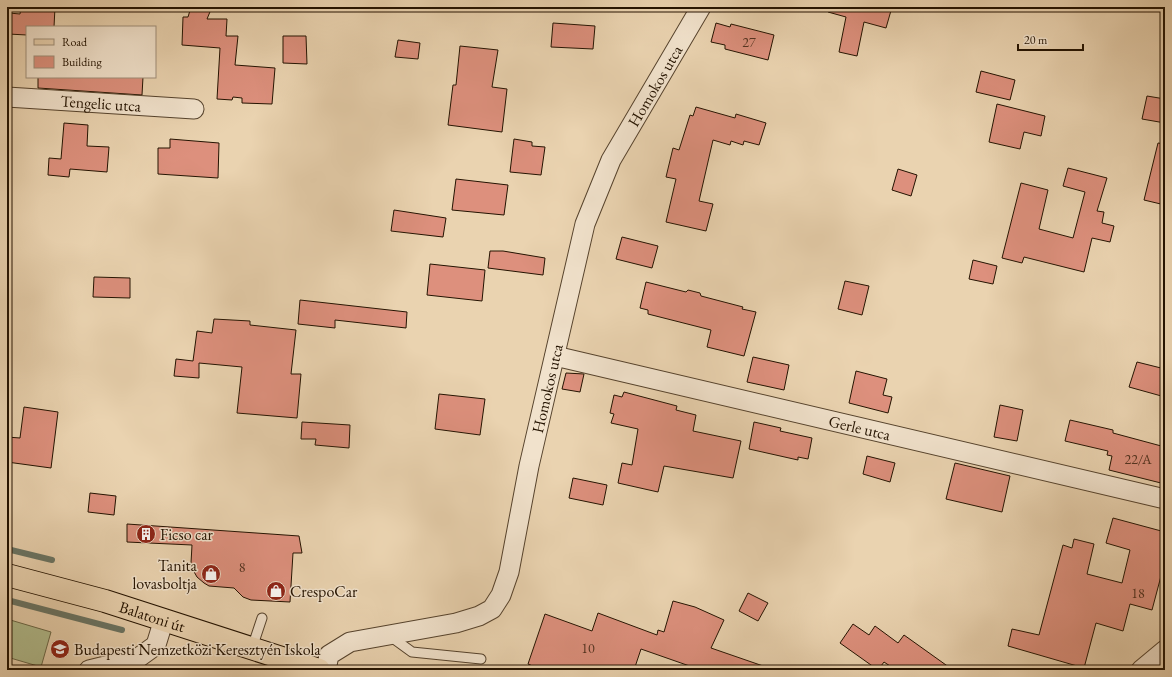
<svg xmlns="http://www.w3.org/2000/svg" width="1172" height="677" font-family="'EB Garamond',serif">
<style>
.green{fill:#b2be8f;stroke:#6b6848}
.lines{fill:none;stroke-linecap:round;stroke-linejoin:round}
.stream{stroke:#6a7666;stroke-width:6}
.building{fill:#dd907d;stroke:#241301}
.lane-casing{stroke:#56432d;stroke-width:11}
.street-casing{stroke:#56432d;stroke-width:21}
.primary-casing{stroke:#241301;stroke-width:24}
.lane{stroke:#f1e2cc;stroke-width:9}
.street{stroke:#f1e2cc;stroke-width:19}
.primary{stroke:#ead3b0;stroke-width:22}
.labels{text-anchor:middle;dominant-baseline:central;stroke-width:3;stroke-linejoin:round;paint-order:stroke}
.number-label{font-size:14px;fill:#523220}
.street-label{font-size:16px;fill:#241301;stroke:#f1e2cc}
.poi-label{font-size:16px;fill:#241301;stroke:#f1e2cc;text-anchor:start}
</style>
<rect width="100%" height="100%" fill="#ead3b0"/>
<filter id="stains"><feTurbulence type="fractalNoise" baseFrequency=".005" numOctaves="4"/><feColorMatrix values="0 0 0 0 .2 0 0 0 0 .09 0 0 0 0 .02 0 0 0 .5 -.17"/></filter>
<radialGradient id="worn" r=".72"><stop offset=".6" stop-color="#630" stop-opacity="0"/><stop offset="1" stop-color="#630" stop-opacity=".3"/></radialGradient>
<path class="green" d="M7,619L51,632L41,667L7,657Z"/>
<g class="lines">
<g class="stream">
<path d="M7,549L52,560"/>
<path d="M7,600L122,630"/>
</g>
</g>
<g class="building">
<path d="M21,7H55L54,27H27V35L8,34L9,13L20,14Z"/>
<path d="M191,7H212L207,19H227L226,36H238L235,65L275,68L272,104L242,103V98L233,97L232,100L217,99L220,48L182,45L183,17H188Z"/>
<path d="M829,7H892L886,28L864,22L857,56L839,52L846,17L828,12Z"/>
<path d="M553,23L595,26L593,49L551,47Z"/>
<path d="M716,23L730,27L731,24L774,35L768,60L725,49V45L711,42Z"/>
<path d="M283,36H306L307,64L283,63Z"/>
<path d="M398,40L420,43L418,59L395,57Z"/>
<path d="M460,46L498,50L492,87L507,89L502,132L448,125L453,85H456Z"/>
<path d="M981,71L1015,80L1010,100L976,92Z"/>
<path d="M38,77H143L142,95L38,88Z"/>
<path d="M1147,96L1165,99V123L1142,119Z"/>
<path d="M997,104L1045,116L1041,136L1024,132L1020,149L989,142Z"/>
<path d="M696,107L735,118L736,114L766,123L759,145L744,141L743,145L731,141L730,145L713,140L699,201L713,204L706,231L666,222L676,179L666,177L673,148L679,150L690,115L693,116Z"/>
<path d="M64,123L88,125L87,146L109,147L107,172L70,169L69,177L48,175L49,158L61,159Z"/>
<path d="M170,139L219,143L218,178L158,174V148H170Z"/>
<path d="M514,139L532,142V146L545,147L541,175L510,172Z"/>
<path d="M1158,143L1165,144V205L1144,200Z"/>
<path d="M1068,168L1107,178L1097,211L1104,212L1102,223L1114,226L1110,242L1092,238L1084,272L1024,257L1022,263L1002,258L1021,183L1048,190L1039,229L1073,238L1085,192L1063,186Z"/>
<path d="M898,169L917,175L911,196L892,190Z"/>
<path d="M456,179L508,185L504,215L452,210Z"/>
<path d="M394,210L446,218L443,237L391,231Z"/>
<path d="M622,237L658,246L652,268L616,259Z"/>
<path d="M490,251H503L545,258L543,275L488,268Z"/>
<path d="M973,260L997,266L993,284L969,279Z"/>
<path d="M430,264L485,270L482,301L427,295Z"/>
<path d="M94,277L130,278V298L93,297Z"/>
<path d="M845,281L869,286L862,315L838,309Z"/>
<path d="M646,282L686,292L688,290L700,293L701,296L743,307L742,309L756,312L744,356L707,347L711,330L648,314V310L640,308Z"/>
<path d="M300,300L407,312L406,328L335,320V328L298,324Z"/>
<path d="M214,319L250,321V325L296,330L291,374H301L297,418L237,413L242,367L199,363V378L174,376L176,359L193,361L197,331L212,333Z"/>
<path d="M753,357L789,365L784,390L747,382Z"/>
<path d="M1137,362L1165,369V397L1129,387Z"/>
<path d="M856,371L887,379L883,395L892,397L888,413L849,403Z"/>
<path d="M566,373L584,374L580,392L562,389Z"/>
<path d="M624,392L677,406L676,410L696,415L693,431L741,441L733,478L664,466L658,492L618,483L622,463L632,465L638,429L611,423L614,414L610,413L614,395L622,397Z"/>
<path d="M439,394L485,399L480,435L435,429Z"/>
<path d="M1000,405L1023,410L1017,441L994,437Z"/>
<path d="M24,407L58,412L51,468L7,462V437L20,438Z"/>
<path d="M1070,420L1113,430V433L1165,447V484L1109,470L1112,456L1107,455L1108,451L1065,441Z"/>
<path d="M302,422L350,425L349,448L315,445L316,439H301Z"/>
<path d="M754,422L781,428L780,431L812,438L808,459L798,457V460L749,449Z"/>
<path d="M867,456L895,463L890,482L863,474Z"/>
<path d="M955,463L1010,476L1002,512L946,499Z"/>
<path d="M573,478L607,485L603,505L569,498Z"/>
<path d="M90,493L116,496L114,515L88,512Z"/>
<path d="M1113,518L1165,532V561L1152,610L1130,604L1123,631L1096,623L1084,668L1008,646L1012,629L1039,635L1063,545L1072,548L1074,539L1094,544L1087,574L1122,583L1130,550L1106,543Z"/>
<path d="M127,524L299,536L302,553H293L290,602L251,600L243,597L234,588L209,586L204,583L197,577L193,570L191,563L192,545L127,542Z"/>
<path d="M748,593L768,603L758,621L739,611Z"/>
<path d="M673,601L695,607L724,620L711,648L766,667V670H701L641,649L634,670H542L528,664L545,614L592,631L598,613L657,635L658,630L664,632Z"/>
<path d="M853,624L869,635L875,626L898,643L904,635L953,670H896L884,662L878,670L840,643Z"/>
</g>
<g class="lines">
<defs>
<g id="lane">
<path d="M390,636L412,652L481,659"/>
<path d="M252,648L262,618"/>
</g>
<g id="street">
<path id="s1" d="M7,97L194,109"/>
<path id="s2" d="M555,356L1165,499"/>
<path d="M89,670L138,658L156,645L164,619"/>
<path id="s3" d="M326,670L329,655L350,642L456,623L479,616L492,609L501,595L509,572L529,466L585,224L611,160L701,7"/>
<path d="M1141,670L1165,650"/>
</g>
<g id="primary">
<path id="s4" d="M7,575L105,601L319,670"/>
</g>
</defs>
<use href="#lane" class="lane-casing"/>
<use href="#street" class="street-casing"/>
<use href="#primary" class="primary-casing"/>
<use href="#lane" class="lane"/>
<use href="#street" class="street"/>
<use href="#primary" class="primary"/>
</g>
<defs>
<symbol id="building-disc" viewBox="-11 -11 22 22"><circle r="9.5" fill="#8f2418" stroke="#f1e2cc"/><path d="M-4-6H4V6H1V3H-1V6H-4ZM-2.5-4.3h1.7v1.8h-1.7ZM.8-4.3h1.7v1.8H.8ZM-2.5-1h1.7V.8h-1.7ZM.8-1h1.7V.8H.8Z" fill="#fff"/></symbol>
<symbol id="shop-disc" viewBox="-11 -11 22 22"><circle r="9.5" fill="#8f2418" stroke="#f1e2cc"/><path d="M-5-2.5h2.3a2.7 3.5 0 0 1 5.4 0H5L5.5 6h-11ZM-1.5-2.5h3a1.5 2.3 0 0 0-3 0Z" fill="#fff"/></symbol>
<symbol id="school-disc" viewBox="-11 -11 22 22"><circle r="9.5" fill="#8f2418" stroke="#f1e2cc"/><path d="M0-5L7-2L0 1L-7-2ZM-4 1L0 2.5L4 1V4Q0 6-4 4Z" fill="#fff"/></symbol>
</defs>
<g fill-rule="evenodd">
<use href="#building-disc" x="135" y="523" width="22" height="22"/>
<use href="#shop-disc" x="200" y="563" width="22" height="22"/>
<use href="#shop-disc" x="265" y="580" width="22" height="22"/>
<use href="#school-disc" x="49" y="638" width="22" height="22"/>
</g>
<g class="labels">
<g class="number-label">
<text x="749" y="42">27</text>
<text x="1138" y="459">22/A</text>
<text x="242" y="567">8</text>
<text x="1138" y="593">18</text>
<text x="588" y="648">10</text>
</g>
<g class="street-label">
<text stroke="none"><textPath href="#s3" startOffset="739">Homokos utca</textPath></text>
<text stroke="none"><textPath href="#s1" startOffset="94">Tengelic utca</textPath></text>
<text stroke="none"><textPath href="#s3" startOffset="415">Homokos utca</textPath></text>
<text stroke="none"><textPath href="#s2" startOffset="313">Gerle utca</textPath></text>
<text stroke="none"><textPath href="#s4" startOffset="151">Balatoni út</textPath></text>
</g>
<g class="poi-label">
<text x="160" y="534">Ficso car</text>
<text x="197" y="565" text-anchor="end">Tanita<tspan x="197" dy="18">lovasboltja</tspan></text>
<text x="290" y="591">CrespoCar</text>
<text x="74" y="649">Budapesti Nemzetközi Keresztyén Iskola</text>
</g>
</g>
<rect width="1172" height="677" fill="none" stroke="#ead3b0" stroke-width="24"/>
<rect x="8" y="8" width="1156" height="661" fill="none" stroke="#241301" stroke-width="2"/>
<rect x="12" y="12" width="1148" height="653" fill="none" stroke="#241301"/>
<rect x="26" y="26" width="130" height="52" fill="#f1e2cc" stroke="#9f8f7b"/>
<rect x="34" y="39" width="20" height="6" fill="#ead3b0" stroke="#9f8f7b"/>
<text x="62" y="46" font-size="12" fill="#241301">Road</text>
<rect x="34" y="56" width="20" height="12" fill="#dd907d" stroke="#9f8f7b"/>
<text x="62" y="66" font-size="12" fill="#241301">Building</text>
<path d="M1018 44v6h65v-6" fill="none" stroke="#241301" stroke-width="2"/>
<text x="1024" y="44" font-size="12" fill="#241301" stroke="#f1e2cc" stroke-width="3" paint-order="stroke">20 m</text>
<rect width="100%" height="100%" filter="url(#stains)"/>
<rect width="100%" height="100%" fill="url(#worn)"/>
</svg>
